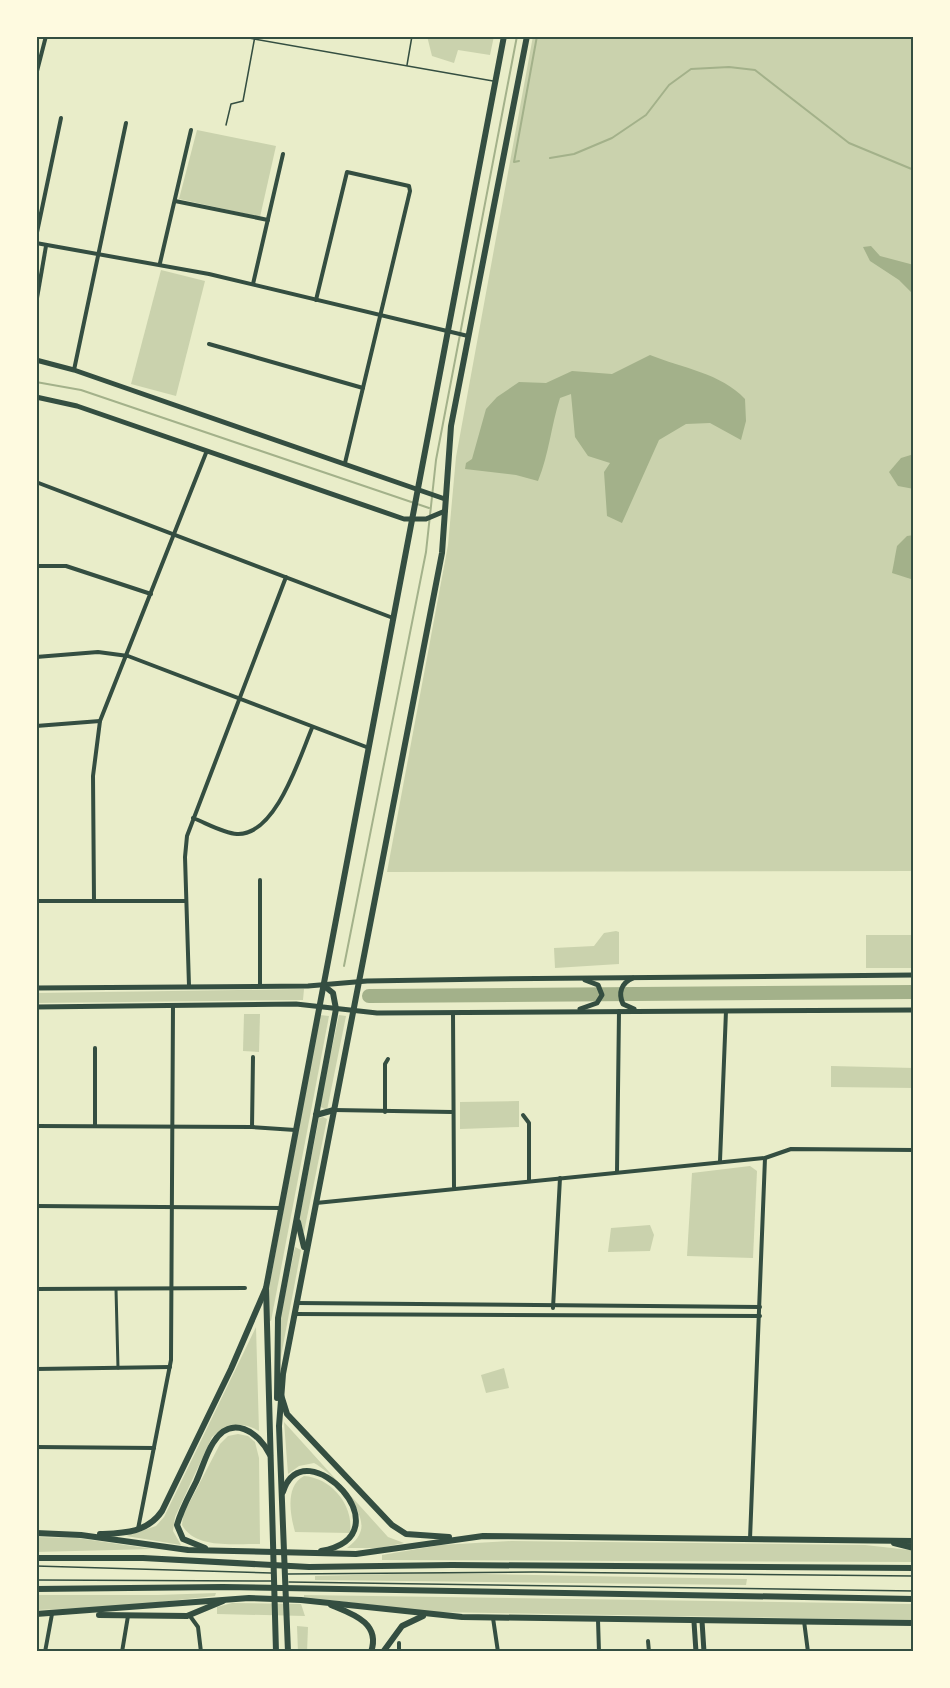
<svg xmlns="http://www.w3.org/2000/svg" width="950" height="1688" font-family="Ubuntu,sans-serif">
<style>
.green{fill:#cad2ad}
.water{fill:#a3b18a}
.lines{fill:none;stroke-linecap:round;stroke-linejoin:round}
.stream{stroke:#a3b18a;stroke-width:2}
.river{stroke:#a3b18a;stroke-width:14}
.service{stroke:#344e41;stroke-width:1.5}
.pedestrian{stroke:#344e41;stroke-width:3}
.minor{stroke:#344e41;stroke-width:4}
.secondary{stroke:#344e41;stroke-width:5}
.primary{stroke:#344e41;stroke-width:6}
.trunk{stroke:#344e41;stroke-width:6}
.neatline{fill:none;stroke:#344e41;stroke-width:2}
</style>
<rect width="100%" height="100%" fill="#e9edc9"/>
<g class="green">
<path d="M427,36H494L490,55L458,50L454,63L432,56Z"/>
<path d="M533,36H914V871L387,872L448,545L456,457Z"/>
<path d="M197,130L276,146L260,217L179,199Z"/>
<path d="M161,270L205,281L176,396L131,384Z"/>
<path d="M616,931L619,932V964L555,968L554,948L594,946L604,933Z"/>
<rect x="866" y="935" width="48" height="33"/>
<path d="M304,989L303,1000L36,1003V993Z"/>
<path d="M244,1014H260L259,1052L243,1051Z"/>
<path d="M320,1015L329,1016L271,1321L268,1320L269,1288Z"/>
<path d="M339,1015L346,1016L327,1110L321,1107V1099Z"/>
<path d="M831,1066L914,1068V1088L831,1087Z"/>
<path d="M519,1101V1127L460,1129V1102Z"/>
<path d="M323,1117L327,1119L304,1232L300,1229L299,1219L319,1118Z"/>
<path d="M750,1166L757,1171L753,1258L687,1256L692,1173Z"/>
<path d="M650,1225L654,1235L650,1251L608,1252L611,1228Z"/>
<path d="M295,1247L301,1250L279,1367L280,1319Z"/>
<path d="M256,1327L259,1431C242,1421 227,1424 212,1437L175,1517L173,1531L181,1545L126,1536L156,1526L164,1517Z"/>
<path d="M504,1368L509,1388L486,1393L481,1375Z"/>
<path d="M284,1422L388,1537L404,1543L379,1548H347C353,1543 359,1538 361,1530C366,1509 331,1472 314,1463L299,1466L288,1474Z"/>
<path d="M238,1434L248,1436L255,1442L259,1458L260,1544C235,1543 196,1550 182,1525L183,1515L220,1444L228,1436Z"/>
<path d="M304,1476C332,1478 354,1506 350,1533L295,1532C290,1514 285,1486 304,1476Z"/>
<path d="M36,1537L77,1538L153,1549L36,1552Z"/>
<path d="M511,1541L865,1545L910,1550L914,1552V1562L382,1560V1555L441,1545Z"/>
<path d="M433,1573L747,1579L746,1585L315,1580V1576Z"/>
<path d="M216,1593L215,1596L113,1607L36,1610V1595H158Z"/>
<path d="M304,1595L914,1604V1620L431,1612L304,1597Z"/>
<path d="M232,1603L301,1604L305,1616L217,1614V1607Z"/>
<path d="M297,1626L308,1627L307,1652H298Z"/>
</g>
<g class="water">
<path d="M871,246L880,256L914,265V295L899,280L870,261L863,247Z"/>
<path d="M650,355C682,368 721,373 745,399L746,421L741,440L710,423L686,424L659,440L622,523L607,516L604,472L610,463L588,456L575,437L571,394L560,398C551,426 549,454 538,481L516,475L465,469L466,463L472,459L486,409L497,397L519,382L546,383L572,371L612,374Z"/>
<path d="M914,454V489L898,486L889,472L901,458Z"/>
<path d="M914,535V580L892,573L897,546L907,536Z"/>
</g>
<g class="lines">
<g class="stream">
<path d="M550,158L574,154L612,138L646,115L669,85L691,69L729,67L755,70L849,143L914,170"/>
<path d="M519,161L514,162L537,36"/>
<path d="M36,382L81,390L429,508"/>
<path d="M344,966L426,552L436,460L517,36"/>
</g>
<path class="river" d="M369,996L914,992"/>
<g class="service">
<path d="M237,36L493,81"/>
<path d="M407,65L412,36"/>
<path d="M226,125L231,104L243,101L255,36"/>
<path d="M36,1566L271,1573"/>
<path d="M288,1574L534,1572L914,1576"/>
<path d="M36,1580L272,1581"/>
<path d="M289,1582L914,1591"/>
</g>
<path class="pedestrian" d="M116,1289L118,1368"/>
<g class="minor">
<path d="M36,75L46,36"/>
<path d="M175,201L268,220"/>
<path d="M36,237L61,118"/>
<path d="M36,243L209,274L468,336"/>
<path d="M160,263L191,130"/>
<path d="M253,284L283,154"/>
<path d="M316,300L347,172L409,186L410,191L345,463"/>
<path d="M36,304L46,246"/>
<path d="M209,344L363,388"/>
<path d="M74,370L126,123"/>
<path d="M36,482L393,618"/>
<path d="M36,566H66L151,594"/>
<path d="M36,657L98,652L128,656L369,748"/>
<path d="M36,726L100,721"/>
<path d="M193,818C206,823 223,833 237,834C276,836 300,756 312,728"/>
<path d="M36,901H186"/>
<path d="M94,901L93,776L100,721L206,453"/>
<path d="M189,986L185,857L187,836L286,577"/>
<path d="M260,986V880"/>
<path d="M453,1013L454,1187"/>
<path d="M334,1110L452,1112"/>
<path d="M385,1112V1064L388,1059"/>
<path d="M523,1115L529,1123V1181"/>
<path d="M36,1126L252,1127L295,1130"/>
<path d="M95,1126V1048"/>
<path d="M252,1127L253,1057"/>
<path d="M720,1161L726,1011"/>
<path d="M617,1172L619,1011"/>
<path d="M316,1203L765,1158L791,1149L914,1150"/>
<path d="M36,1206L281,1208"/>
<path d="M36,1289L245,1288"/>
<path d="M296,1303L760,1307"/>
<path d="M553,1308L560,1178"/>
<path d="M294,1314L760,1316"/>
<path d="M36,1369L170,1367"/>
<path d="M36,1447L154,1448"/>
<path d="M138,1529L171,1360L173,1006"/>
<path d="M750,1539L765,1158"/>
<path d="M190,1616L198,1627L201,1652"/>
<path d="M493,1618L498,1652"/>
<path d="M598,1620L599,1652"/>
<path d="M804,1621L808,1652"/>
<path d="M648,1641L649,1652"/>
<path d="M399,1643V1652"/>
<path d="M45,1652L52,1614"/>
<path d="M122,1652L128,1616"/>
</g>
<g class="secondary">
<path d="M36,360L74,370L445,499"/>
<path d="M36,397L77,406L404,519H426L445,511"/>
<path d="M633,978C621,983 618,993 623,1004L634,1009"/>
<path d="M36,988L308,986L367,981L491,979L914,975"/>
<path d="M36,1007L296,1004L377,1013L914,1010"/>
<path d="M580,1009L597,1003L602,995L598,985L585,980"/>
<path d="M702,1621L704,1652"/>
<path d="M694,1622L696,1652"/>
</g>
<g class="primary">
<path d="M316,1115L334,1110"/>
<path d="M298,1222L304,1247"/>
<path d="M277,1398L278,1318L336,1009L333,993L323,985"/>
<path d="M276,1652L266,1288L504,36"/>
<path d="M288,1652L279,1426L283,1374L442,553L451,426L527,36"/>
</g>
<g class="trunk">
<path d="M281,1395L287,1414L392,1525L406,1534L449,1537"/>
<path d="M283,1492C303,1426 410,1535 321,1551"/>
<path d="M36,1533L81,1535L188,1550L356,1554L483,1536L914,1541"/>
<path d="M100,1534C124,1533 147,1533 162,1511L231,1369L266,1288"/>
<path d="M894,1543L914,1548"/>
<path d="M205,1548L183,1539L177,1525C181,1510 189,1496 196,1482C202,1469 206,1454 213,1443C231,1413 259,1432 270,1455"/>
<path d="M36,1558H143L309,1567L452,1565L914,1568"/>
<path d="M36,1589L223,1587L914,1599"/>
<path d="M331,1605C353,1614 381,1623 371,1652"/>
<path d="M36,1614L249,1598L301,1600L462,1617L914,1623"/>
<path d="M99,1615L187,1616L223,1601"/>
<path d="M383,1652L402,1626L423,1616"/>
</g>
</g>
<rect width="950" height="1688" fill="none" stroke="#fefae0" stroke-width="75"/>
<rect x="38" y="38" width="874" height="1612" class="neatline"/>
</svg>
